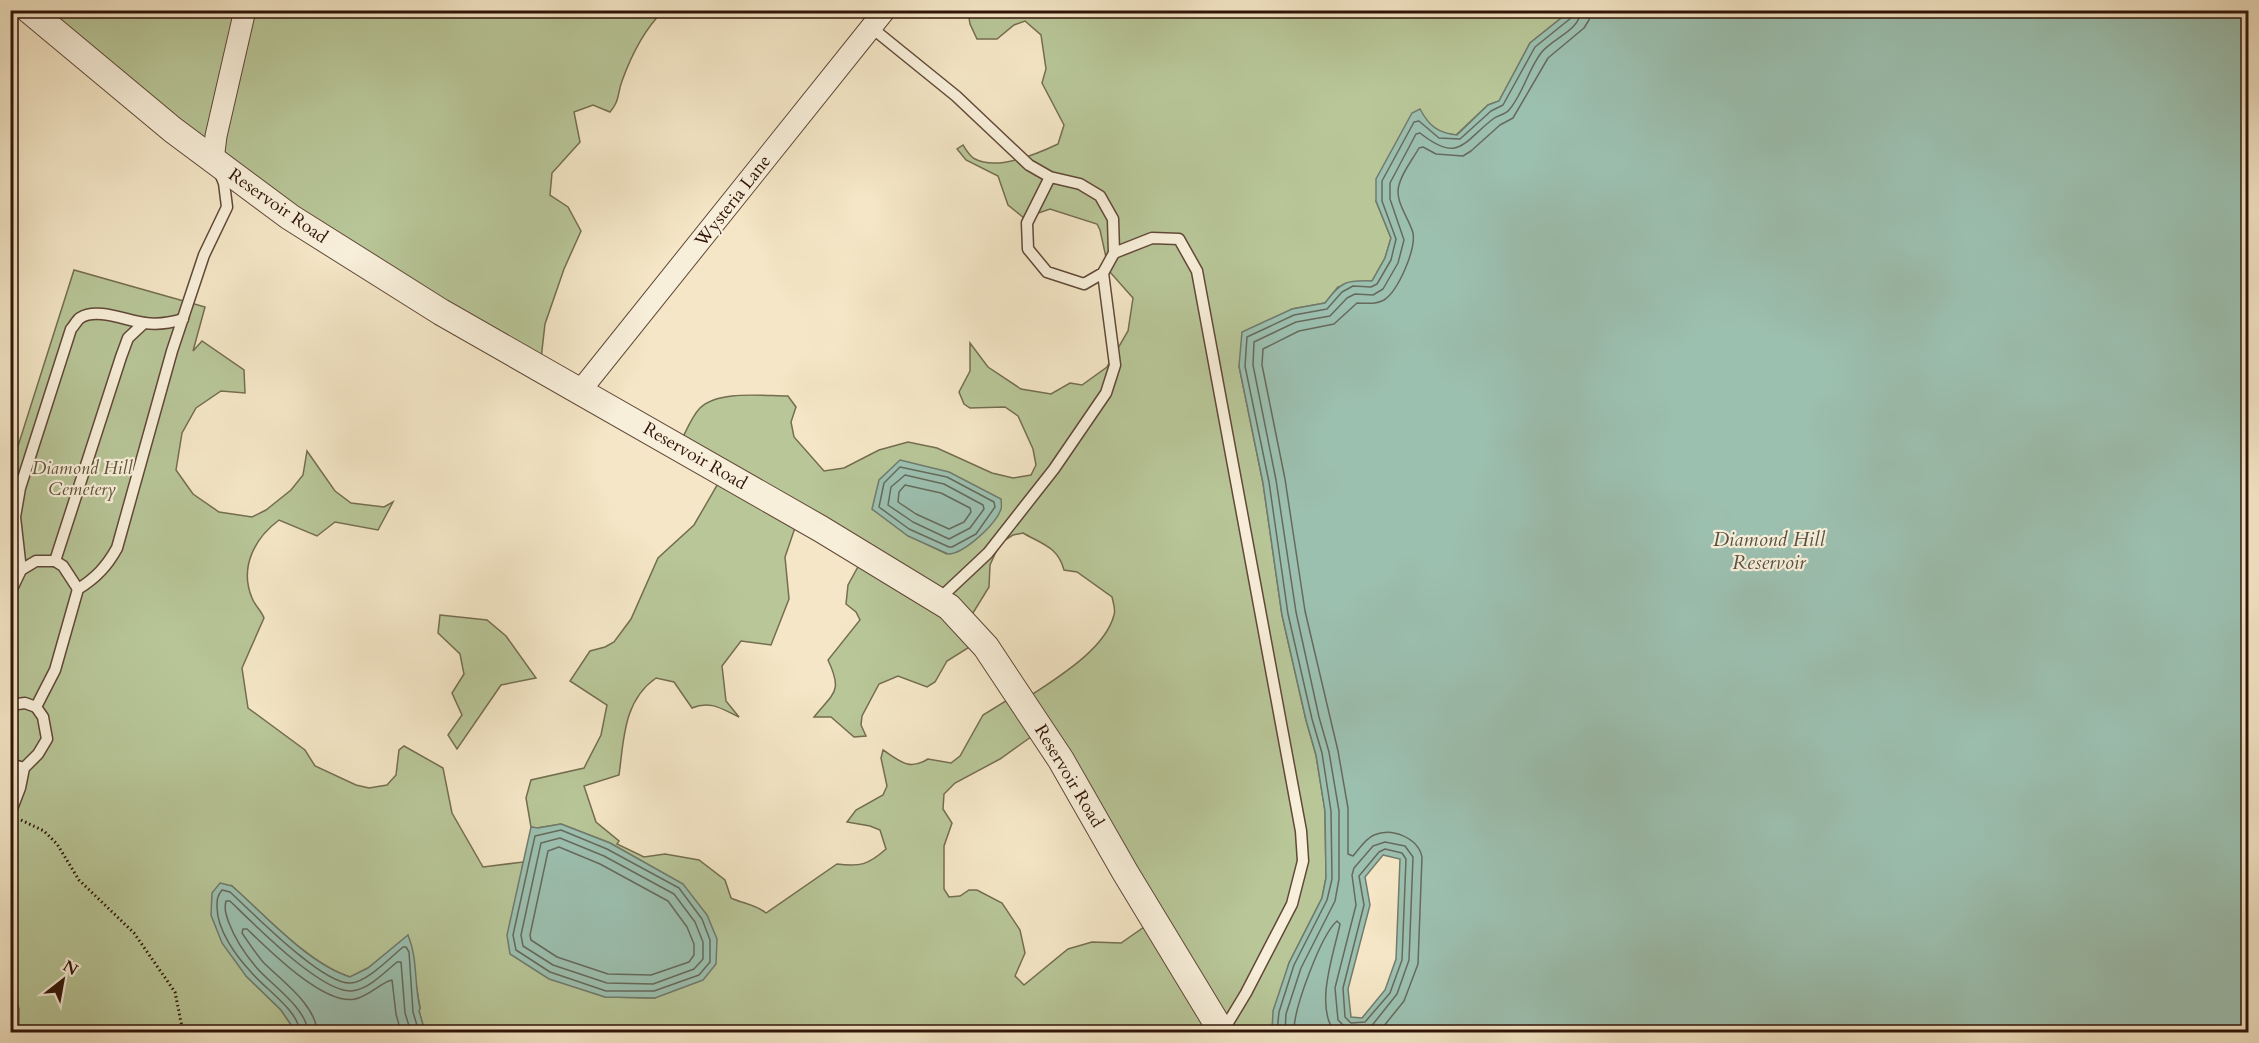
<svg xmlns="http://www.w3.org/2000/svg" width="2259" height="1043" font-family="Cardo,serif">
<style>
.green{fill:#b8c698;stroke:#746d50;stroke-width:1.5;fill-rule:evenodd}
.water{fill:#9cc0b0;stroke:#717b6d;stroke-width:1.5;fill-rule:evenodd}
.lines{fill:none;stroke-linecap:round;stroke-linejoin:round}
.shore{stroke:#666a5c;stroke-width:1.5}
.service-casing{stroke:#614838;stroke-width:13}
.minor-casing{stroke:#614838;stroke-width:23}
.tertiary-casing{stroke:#614838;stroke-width:28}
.path{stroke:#301408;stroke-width:3;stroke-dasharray:1.5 3;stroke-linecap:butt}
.service{stroke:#f8efda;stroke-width:10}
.minor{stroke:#f8efda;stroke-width:21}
.tertiary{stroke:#f8efda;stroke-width:26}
.labels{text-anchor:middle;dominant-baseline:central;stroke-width:4.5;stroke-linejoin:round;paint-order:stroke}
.street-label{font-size:18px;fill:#301408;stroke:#f8efda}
.park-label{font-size:18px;font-style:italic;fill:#60523a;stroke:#f8efda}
.water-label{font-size:20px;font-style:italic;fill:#565043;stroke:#f8efda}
</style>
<rect width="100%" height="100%" fill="#f4e6c6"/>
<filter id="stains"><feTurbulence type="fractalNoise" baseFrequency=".00333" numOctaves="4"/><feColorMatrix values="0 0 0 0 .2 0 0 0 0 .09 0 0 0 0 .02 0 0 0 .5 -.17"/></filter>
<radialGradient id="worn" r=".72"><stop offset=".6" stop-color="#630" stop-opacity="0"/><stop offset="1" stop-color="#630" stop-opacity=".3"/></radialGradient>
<g class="green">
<path d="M28,11H663C644,30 631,56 622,81C617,95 620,100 610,112L593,105L574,112L580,142L552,173L550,195L568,207L581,231L564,269L545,324L540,368L378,270Z"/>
<path d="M968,11H1570L1530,43L1499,101L1488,105L1456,135L1441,133L1425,120L1376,201L1391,238L1385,258L1372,281L1338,287L1325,303L1292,309L1239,366L1263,483L1282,615L1306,720L1316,755L1325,811L1326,878L1322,898L1289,963L1271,1029L1272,1032H425L419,1011L420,1008L408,936L368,968L350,977C309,964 265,915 232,886L246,976L281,1010L296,1032H19V1009L11,979V468L74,270L205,307L193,351L202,341L244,370L245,393L221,391L196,408L182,433L176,470L193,494L219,512L252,517L266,510L291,490L303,475L307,451L335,491L351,503L384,507L393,502L378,530L335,522L317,536L279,520C255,538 239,567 252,598C255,606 261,610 264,618L242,668L248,708L305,750L315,766L356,785L369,788L387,785L396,775L399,750L404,746L443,768L452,813L483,867L523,862L522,870L550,978L605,997L655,998L683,884L610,843L561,824L537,828L531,827L526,798L531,780L584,768L601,735L607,705L570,681L590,651L605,647L614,642L631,619L658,558L694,525L723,475L679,445C685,434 691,417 700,408C718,390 763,396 788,396L796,407L791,422L794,437L824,471L844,468L879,450L908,442L937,448L992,473L1013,478L1031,475L1036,465L1033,449L1018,416L1005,407L970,408L964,404L959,392L970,371V343L988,367L1021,389L1051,394L1070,383L1082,385L1107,367L1128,331L1133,298L1109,271L1100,230L1097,224L1050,209L1024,218L1008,205L998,176L966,160L957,149L963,145C966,150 970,157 975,159C998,171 1037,154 1058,144L1064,125L1042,83L1046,69L1041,35L1025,21L1014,25L997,39H977L970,24ZM872,509L947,554L908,535ZM799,516L865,554L848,585L846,604L856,612L860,620L828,660C843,692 834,692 814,717H831L854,737L866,736L861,725L862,716L879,684L898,676L927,687L935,682L947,661L979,641L968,621L989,587L990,565L1000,543L1013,535L1023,533C1042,544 1058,547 1064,570L1077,572L1112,597C1113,602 1116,610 1114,615C1105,650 1055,679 1027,698L1017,694L983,715L960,756L951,763L928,759C909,771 900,761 883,750L881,758L887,786L883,795L856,810L847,822L870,826L880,830L886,849C868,865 860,867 837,864L766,913C755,904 744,904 731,898L725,880L699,860L665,854L644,857L617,844L619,841L596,822L584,786L619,775C624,740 623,701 656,678L674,682L692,708C710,700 722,709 739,717L726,701L722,666L741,641L771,645L789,599L785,557ZM1042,729L1154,920L1121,943L1092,942L1068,949L1024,985L1015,976L1025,953L1020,930L1002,903L977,890H969L960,896L949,897L944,889V846L952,823L943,809L944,794L955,783L1000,759Z"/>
<path d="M440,615L487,620L506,636L536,678L501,685L457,749L448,735L462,715L452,693L464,674L460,654L438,633Z"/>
</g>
<g class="water">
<path d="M1570,11H2248V1032H1272L1273,1011L1289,963L1322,898L1326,878L1325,811L1316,755L1306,720L1282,615L1263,483L1239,366L1242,332L1292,309L1325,303C1342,282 1344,280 1372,281L1385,258L1391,238L1376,201V179L1412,113L1420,109C1429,126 1438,133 1457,135L1488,105L1499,101L1530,43ZM1383,855L1400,859L1396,959L1385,990L1362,1018L1351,1017L1348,989L1370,905L1365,877Z"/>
<path d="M900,460L949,472L1001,499C1001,500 1002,508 1001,509C996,524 964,554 948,554L908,536L872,509L879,480Z"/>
<path d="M561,824L610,843L683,884L707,915L717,939L716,964L703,980L655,998L605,997L549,979L510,954L507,935L531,827L538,828Z"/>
<path d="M220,883L232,886C265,915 308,964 350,977L368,968L408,935C418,959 414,984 420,1008L419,1011L425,1032H296L281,1010L246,976L222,943L211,915L212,893Z"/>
</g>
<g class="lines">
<g class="shore">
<path d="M900,467L947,477L994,502L995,507L976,534L952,547H949L909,529L879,507L884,483Z"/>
<path d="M905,475L944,484L983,505L984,509L970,528L949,539L913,522L888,505L891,487Z"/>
<path d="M905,485L941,493L970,508L971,512L964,522L949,529L916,514L898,502L899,492Z"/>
<path d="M561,830L607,849L679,888L702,919L710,940V962L699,975L654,991H606L550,972L516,950L513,935L535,836Z"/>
<path d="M560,838L604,856L674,894L695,922L703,942V959L694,969L653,984L607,983L553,965L523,946L521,935L541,843Z"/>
<path d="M1385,842L1405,846L1413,857L1409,960L1397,994L1370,1028L1361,1031L1347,1029L1338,1020L1335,988L1356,905L1352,875L1354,868L1373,846Z"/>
<path d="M559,847L600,864L668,901L687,927L694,944V955L689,962L651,975L608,974L557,957L531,940L530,935L548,851Z"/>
<path d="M1385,849L1402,853L1406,859L1402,960L1390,993L1365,1022L1351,1023L1345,1017L1343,988L1364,905L1359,876L1379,852Z"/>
<path d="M300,1032C298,1010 265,989 251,972C236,956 217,930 217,907C217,900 217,896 222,890L230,892C252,912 322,984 350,983C366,983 391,957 403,947H406L409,952L413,1012L419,1032"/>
<path d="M308,1032C306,1007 271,985 256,967C245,954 235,939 229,923C226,915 224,909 226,901H230C253,923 320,992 351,991C368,990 385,972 397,962H401L405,1013L411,1032"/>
<path d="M317,1032C316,1005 282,981 264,963C256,954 249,943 242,933L243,929H247C268,949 324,1006 355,999C369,996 380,983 392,980L396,1014L401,1032"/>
<path d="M1277,1032L1279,1012L1294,965L1327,900L1332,879L1331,811L1322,753L1312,719L1288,614L1269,482L1245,366L1247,337L1294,315L1327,309L1342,292L1353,286L1371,287L1377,284L1391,260L1396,239L1382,201V181L1414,122L1419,121L1439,138L1460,139L1491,111L1503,105L1535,47L1571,18L1574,10"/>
<path d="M1285,1032L1286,1014L1301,968L1335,901L1339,879V811L1329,752L1319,717L1296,612L1276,480L1253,365L1254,342L1296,322L1330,316L1347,298L1355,294L1373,295L1383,289L1398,263L1404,240L1390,199V183L1416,134L1420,133C1459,164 1463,142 1493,119C1498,115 1505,115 1509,110C1523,94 1528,70 1541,53C1552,38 1580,31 1581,10"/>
<path d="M1294,1032C1293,1010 1321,935 1337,921L1340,924C1334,953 1314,1007 1335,1032"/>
<path d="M1379,1032L1404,1001L1418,964L1422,857C1418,838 1392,827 1374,835C1365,839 1359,849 1353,856L1348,854V808L1338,751L1305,611L1285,479L1262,365L1263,349L1299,331L1334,324L1357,303C1366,303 1375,305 1384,300C1398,291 1416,250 1413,233C1409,218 1394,201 1399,185C1402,172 1413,159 1419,148L1423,147L1436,154L1463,156L1471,151L1500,125L1513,118L1548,58L1584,28L1589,20L1590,10"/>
</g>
<defs>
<g id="service">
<path d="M872,28L956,96L1029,165L1050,177L1080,184L1100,196L1113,219L1114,253L1103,273L1084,284L1047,272L1028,249L1027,223L1050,177"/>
<path d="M1114,253L1152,238L1179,239L1197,271L1301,831L1303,861L1292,904L1246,993L1223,1031"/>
<path d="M55,561L63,566L78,589"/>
<path d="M21,570L36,561H55L121,357L128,338L144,323"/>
<path d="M10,593L21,570L15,517L20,488L71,329C74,326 77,320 80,318C97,307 127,321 145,323C159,325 170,323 183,319"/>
<path d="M938,600L988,553L1054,469L1106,393L1115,365L1103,273"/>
<path d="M10,705L25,703L36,707"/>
<path d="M10,764L24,768"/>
<path d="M10,814L20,788L24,768L38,754L47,739L43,717L36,707L55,670L78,589C96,578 107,566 117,548L172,351L204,255L227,207L224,183L219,171"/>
</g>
<g id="minor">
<path d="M213,160L216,136L245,10"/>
<path d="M580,391L885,10"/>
</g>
<path id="tertiary" d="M29,10L173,130L290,217L441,312L821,529L949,607L986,647L1061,760L1125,872L1222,1032"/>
</defs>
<use href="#service" class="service-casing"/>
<use href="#minor" class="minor-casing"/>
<use href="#tertiary" class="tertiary-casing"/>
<path class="path" d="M21,820L44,831L57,844L79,880L134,933L175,992L183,1032"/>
<use href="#service" class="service"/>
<use href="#minor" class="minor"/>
<use href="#tertiary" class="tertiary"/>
</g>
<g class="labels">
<g class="street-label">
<text transform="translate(733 201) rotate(-52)">Wysteria Lane</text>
<text transform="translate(278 206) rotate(35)">Reservoir Road</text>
<text transform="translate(695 456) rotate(30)">Reservoir Road</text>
<text transform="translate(1069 776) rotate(59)">Reservoir Road</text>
</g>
<g class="park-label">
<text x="82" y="468">Diamond Hill<tspan x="82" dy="21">Cemetery</tspan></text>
</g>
<g class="water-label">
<text x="1769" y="539">Diamond Hill<tspan x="1769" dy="23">Reservoir</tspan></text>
</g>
</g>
<rect width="2259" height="1043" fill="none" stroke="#f4e6c6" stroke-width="36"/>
<rect x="12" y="12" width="2235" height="1019" fill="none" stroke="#301408" stroke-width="3"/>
<rect x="18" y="18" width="2223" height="1007" fill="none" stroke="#301408" stroke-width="1.5"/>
<g transform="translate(63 980) rotate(31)" stroke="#f8efda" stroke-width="4.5" paint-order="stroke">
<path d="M0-4.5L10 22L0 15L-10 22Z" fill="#301408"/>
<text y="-9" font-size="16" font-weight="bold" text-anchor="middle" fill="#301408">N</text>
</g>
<rect width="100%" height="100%" filter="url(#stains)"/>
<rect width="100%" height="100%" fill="url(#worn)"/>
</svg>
